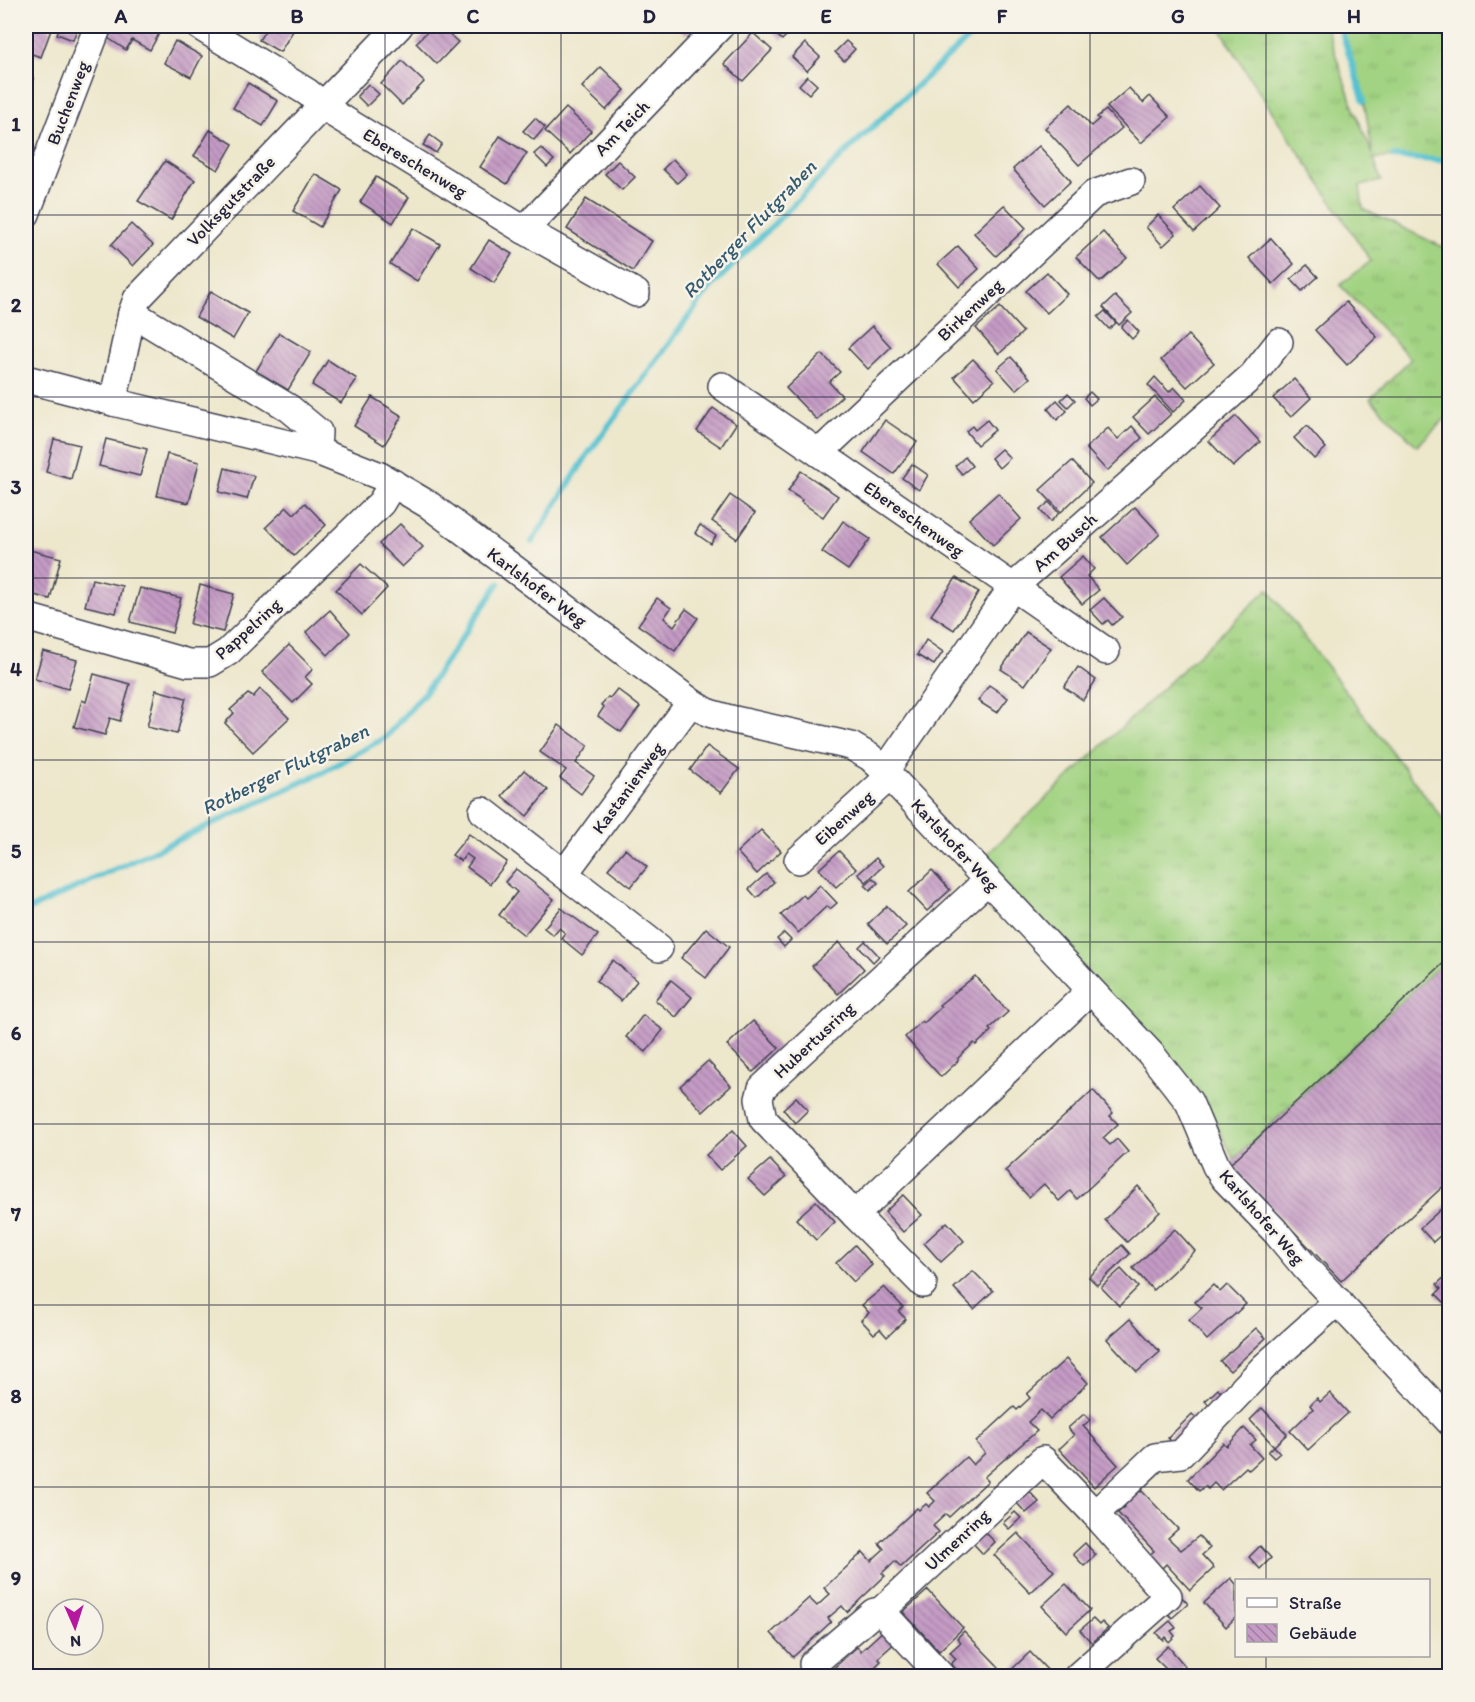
<svg xmlns="http://www.w3.org/2000/svg" width="1475" height="1702" viewBox="0 0 1475 1702" font-family="Itim,sans-serif">
  <style>
    .grass { fill: url(#grass-tufts); stroke: #627a5e; stroke-width: 1.5 }
    .lines { fill: none; stroke-linecap: round; stroke-linejoin: round }
    .stream { stroke: #55c1d0; stroke-width: 6 }
    .building { fill: url(#building-back-hatch) }
    .minor-casing { stroke: #404051; stroke-width: 30 }
    .minor { stroke: #fff; stroke-width: 27 }
    .grid { fill: none; stroke: #22223b; stroke-width: 1.5; stroke-opacity: 0.55 }
    .labels { text-anchor: middle; stroke-width: 5; stroke-linejoin: round; paint-order: stroke }
    .street-label { font-size: 18px; fill: #22223b; stroke: #f7f3e8 }
    .water-label { font-size: 20px; font-style: italic; fill: #345a6f; stroke: #f7f3e8 }
    .neatline { fill: none; stroke: #22223b; stroke-width: 2 }
    .grid-label { font-size: 20px; text-anchor: middle; font-weight: bold; fill: #22223b }
  </style>
  <defs>
    <pattern id="grass-tufts" width="24" height="20" patternUnits="userSpaceOnUse" patternTransform="scale(1.5)"><rect width="24" height="20" fill="#a2d382"/><path d="M3 7l-1-3M5 7V3M7 7l1-3M15 17l-1-3M17 17v-4M19 17l1-3" fill="none" stroke="#8bb571"/></pattern>
    <pattern id="building-back-hatch" width="6" height="6" patternUnits="userSpaceOnUse" patternTransform="scale(1.5)"><rect width="6" height="6" fill="#c59bc5"/><path d="M-1 5l2 2M0 0l6 6M5-1l2 2" fill="none" stroke="#a07ea1"/></pattern>
  </defs>
  <rect width="100%" height="100%" fill="#f7f3e8"/>
  <filter id="ink" filterUnits="userSpaceOnUse"><feTurbulence type="fractalNoise" baseFrequency=".0167" numOctaves="2"/><feDisplacementMap in="SourceGraphic" scale="12" xChannelSelector="R" yChannelSelector="G"/><feConvolveMatrix kernelMatrix="1 2 1 2 8 2 1 2 1" color-interpolation-filters="sRGB"/></filter>
  <filter id="wash" filterUnits="userSpaceOnUse"><feTurbulence type="fractalNoise" baseFrequency=".008" numOctaves="4" result="noise"/><feDisplacementMap in="SourceGraphic" scale="24" xChannelSelector="R" yChannelSelector="G"/><feGaussianBlur stdDeviation="1.35" result="paint"/><feColorMatrix in="noise" values="0 0 0 0 0 0 0 0 0 0 0 0 0 0 0 0 0 1.4 0 .05"/><feComposite in="paint" operator="in"/></filter>
  <g filter="url(#wash)">
    <rect width="100%" height="100%" fill="#ede7cc"/>
    <!-- grass -->
    <g class="grass">
      <polygon points="1219,26 1326,26 1352,104 1373,155 1364,101 1340,26 1449,26 1449,161 1393,157 1374,159 1381,181 1360,186 1363,209 1449,250 1449,415 1417,446 1370,399 1411,359 1340,285 1371,261 1250,78"/>
      <polygon points="1268,589 1449,827 1449,957 1234,1159 1200,1093 981,860"/>
    </g>
    <g class="lines">
      <!-- stream -->
      <g class="stream">
        <polyline points="1340,26 1364,101"/>
        <polyline points="1393,157 1450,161"/>
        <polyline points="532,542 588,454 709,289 851,147 981,26"/>
        <polyline points="26,911 323,772 386,737 426,691 499,583"/>
      </g>
    </g>
    <g id="blocks">
      <!-- building -->
      <g class="building">
        <polygon points="26,26 41,26 51,30 41,57 26,52"/>
        <polygon points="60,26 78,26 73,40 57,34"/>
        <polygon points="115,26 158,26 162,28 150,50 132,40 126,50 108,38"/>
        <polygon points="268,26 296,26 280,52 259,40"/>
        <polygon points="433,26 440,26 458,42 437,64 416,43"/>
        <polygon points="676,26 694,26 686,34"/>
        <polygon points="767,26 796,26 782,40"/>
        <polygon points="753,33 772,50 743,81 724,64"/>
        <polygon points="175,41 202,56 191,77 164,63"/>
        <polygon points="846,41 855,49 844,61 835,52"/>
        <polygon points="805,43 820,57 807,71 792,57"/>
        <polygon points="402,61 424,82 402,105 381,84"/>
        <polygon points="601,67 625,90 606,110 582,87"/>
        <polygon points="26,74 34,78 26,101"/>
        <polygon points="807,76 817,85 809,94 799,85"/>
        <polygon points="248,83 278,101 263,126 233,108"/>
        <polygon points="368,84 379,94 367,106 357,96"/>
        <polygon points="1129,88 1143,103 1150,96 1170,117 1141,143 1107,107"/>
        <polygon points="1071,104 1091,126 1099,119 1097,117 1106,110 1122,128 1079,165 1045,128"/>
        <polygon points="566,108 591,131 570,154 545,131"/>
        <polygon points="535,118 545,127 534,140 523,131"/>
        <polygon points="210,130 233,144 218,170 194,156"/>
        <polygon points="430,135 442,144 436,153 423,145"/>
        <polygon points="500,136 527,153 507,184 480,167"/>
        <polygon points="1039,146 1071,181 1045,205 1013,169"/>
        <polygon points="541,148 554,160 547,167 534,154"/>
        <polygon points="673,159 687,174 677,183 663,169"/>
        <polygon points="165,161 195,180 171,220 138,201"/>
        <polygon points="618,161 635,177 622,190 605,174"/>
        <polygon points="315,174 342,190 320,227 293,211"/>
        <polygon points="376,177 409,197 393,223 360,202"/>
        <polygon points="1200,186 1220,208 1194,232 1174,210"/>
        <polygon points="586,199 652,241 633,271 567,229"/>
        <polygon points="1004,205 1026,228 996,256 974,233"/>
        <polygon points="1158,215 1176,234 1163,246 1146,227"/>
        <polygon points="131,224 153,245 133,266 111,245"/>
        <polygon points="413,228 440,244 417,281 390,264"/>
        <polygon points="1103,232 1127,258 1100,282 1076,257"/>
        <polygon points="1271,238 1294,264 1273,284 1249,258"/>
        <polygon points="489,240 512,254 494,283 471,268"/>
        <polygon points="958,246 979,269 959,287 938,264"/>
        <polygon points="1307,265 1318,277 1302,291 1291,279"/>
        <polygon points="1047,272 1067,294 1047,313 1026,291"/>
        <polygon points="211,291 248,313 233,339 196,317"/>
        <polygon points="1115,296 1132,313 1119,325 1103,307"/>
        <polygon points="1346,302 1377,337 1347,365 1315,330"/>
        <polygon points="1000,307 1023,332 999,354 976,328"/>
        <polygon points="1105,311 1116,323 1109,329 1098,317"/>
        <polygon points="1128,320 1139,332 1132,339 1121,327"/>
        <polygon points="872,326 891,347 868,369 848,348"/>
        <polygon points="279,333 311,352 288,390 256,371"/>
        <polygon points="1188,335 1214,363 1187,387 1161,360"/>
        <polygon points="822,354 840,372 829,382 842,396 817,420 786,388"/>
        <polygon points="1011,357 1030,378 1016,390 997,369"/>
        <polygon points="973,359 994,381 974,399 954,377"/>
        <polygon points="328,360 357,379 341,403 312,385"/>
        <polygon points="1155,377 1169,392 1174,387 1186,400 1173,412 1148,385"/>
        <polygon points="1294,379 1311,398 1291,417 1273,398"/>
        <polygon points="1090,392 1097,399 1090,405 1084,398"/>
        <polygon points="1068,393 1075,400 1068,407 1061,400"/>
        <polygon points="372,397 402,416 384,445 354,426"/>
        <polygon points="1155,397 1171,414 1149,434 1133,417"/>
        <polygon points="1057,400 1067,411 1057,420 1048,409"/>
        <polygon points="713,408 736,424 721,447 697,431"/>
        <polygon points="1236,416 1260,442 1233,467 1209,441"/>
        <polygon points="885,420 917,442 894,474 863,452"/>
        <polygon points="987,420 995,430 977,445 966,431 972,426 975,430"/>
        <polygon points="1132,426 1142,438 1107,471 1086,448 1108,428 1118,439"/>
        <polygon points="1307,426 1326,448 1314,459 1294,438"/>
        <polygon points="54,439 80,445 71,479 46,472"/>
        <polygon points="106,439 147,449 140,476 99,466"/>
        <polygon points="1001,449 1010,458 999,468 991,458"/>
        <polygon points="26,454 32,456 26,479"/>
        <polygon points="167,454 199,462 189,503 157,496"/>
        <polygon points="965,457 972,466 962,474 955,466"/>
        <polygon points="1072,461 1092,483 1061,512 1040,490"/>
        <polygon points="912,464 928,475 919,490 902,478"/>
        <polygon points="225,468 254,476 247,499 219,492"/>
        <polygon points="801,471 838,496 823,517 801,502 802,500 788,491"/>
        <polygon points="998,493 1021,519 993,545 969,519"/>
        <polygon points="730,495 755,513 737,539 712,521"/>
        <polygon points="1049,502 1059,513 1050,522 1040,510"/>
        <polygon points="305,503 326,525 294,556 266,527 287,507 294,514"/>
        <polygon points="1135,507 1160,534 1127,565 1102,537"/>
        <polygon points="843,521 870,539 848,570 822,552"/>
        <polygon points="400,524 423,547 402,567 379,544"/>
        <polygon points="700,525 716,536 711,544 695,533"/>
        <polygon points="26,549 61,558 50,599 26,593"/>
        <polygon points="1083,556 1094,569 1087,576 1099,590 1082,604 1059,577"/>
        <polygon points="361,564 387,588 362,615 336,590"/>
        <polygon points="956,578 979,592 954,630 931,615"/>
        <polygon points="92,579 122,586 116,613 85,606"/>
        <polygon points="200,585 234,594 223,632 190,624"/>
        <polygon points="140,588 181,598 172,633 130,622"/>
        <polygon points="657,598 671,608 664,618 674,626 686,609 698,618 675,651 638,625"/>
        <polygon points="1104,598 1122,617 1112,625 1108,620 1103,624 1090,610"/>
        <polygon points="330,610 350,633 328,655 306,632"/>
        <polygon points="1026,632 1051,648 1025,685 1001,669"/>
        <polygon points="926,640 943,652 934,665 917,655"/>
        <polygon points="289,645 313,669 305,677 312,684 293,703 262,672"/>
        <polygon points="43,651 77,660 68,689 35,679"/>
        <polygon points="1078,667 1096,680 1083,700 1064,687"/>
        <polygon points="94,674 130,684 120,721 110,718 105,735 74,727 82,700 86,702"/>
        <polygon points="989,685 1008,698 997,713 978,701"/>
        <polygon points="260,689 289,718 253,752 225,723 234,713 230,710 248,694 253,697"/>
        <polygon points="617,689 640,707 621,732 598,716 604,707 601,705 608,697 610,698"/>
        <polygon points="156,690 186,698 177,734 147,727"/>
        <polygon points="559,725 588,746 576,763 594,776 581,794 560,778 566,770 540,752"/>
        <polygon points="707,746 739,769 721,793 690,770"/>
        <polygon points="524,770 548,790 527,816 502,796"/>
        <polygon points="761,830 781,851 757,874 737,852"/>
        <polygon points="469,834 507,862 490,884 467,867 473,859 466,854 461,861 452,855"/>
        <polygon points="625,849 647,867 631,887 608,869"/>
        <polygon points="839,851 856,869 836,887 819,869"/>
        <polygon points="876,858 883,866 866,882 858,874"/>
        <polygon points="516,869 554,899 524,935 499,915 517,892 505,882"/>
        <polygon points="932,870 950,890 927,911 909,892"/>
        <polygon points="766,874 774,882 757,898 749,889"/>
        <polygon points="873,878 878,883 870,890 865,885"/>
        <polygon points="820,885 837,903 830,909 827,906 798,933 781,915 803,895 806,898"/>
        <polygon points="887,906 906,926 887,944 868,924"/>
        <polygon points="561,908 598,935 582,955 561,938 565,933 559,928 553,935 544,928"/>
        <polygon points="706,928 729,947 706,978 681,958"/>
        <polygon points="784,933 791,940 784,947 777,939"/>
        <polygon points="865,941 879,956 873,962 859,947"/>
        <polygon points="839,942 864,969 838,994 812,966"/>
        <polygon points="1450,957 1450,1180 1341,1281 1230,1164"/>
        <polygon points="613,960 637,981 621,1001 596,981"/>
        <polygon points="975,976 1008,1012 989,1029 991,1031 976,1045 974,1043 958,1058 958,1061 941,1077 905,1037 922,1021 924,1023 941,1007 939,1005"/>
        <polygon points="671,980 692,997 676,1017 655,1000"/>
        <polygon points="643,1015 663,1030 646,1052 626,1037"/>
        <polygon points="753,1021 779,1048 753,1072 727,1045"/>
        <polygon points="708,1061 731,1086 703,1112 680,1086"/>
        <polygon points="1093,1090 1113,1113 1110,1116 1118,1124 1103,1138 1110,1145 1117,1139 1128,1152 1077,1199 1070,1191 1059,1201 1044,1184 1029,1197 1005,1171"/>
        <polygon points="796,1097 808,1110 795,1123 783,1109"/>
        <polygon points="733,1130 747,1146 720,1170 706,1155"/>
        <polygon points="770,1160 786,1177 765,1196 748,1179"/>
        <polygon points="1138,1186 1160,1212 1127,1242 1105,1220"/>
        <polygon points="903,1195 922,1215 903,1232 885,1212"/>
        <polygon points="816,1201 835,1222 816,1240 796,1219"/>
        <polygon points="1450,1201 1450,1227 1433,1242 1420,1228"/>
        <polygon points="947,1222 964,1241 941,1262 924,1243"/>
        <polygon points="1175,1229 1195,1251 1153,1290 1133,1268"/>
        <polygon points="855,1245 872,1265 854,1282 836,1263"/>
        <polygon points="1122,1245 1130,1254 1097,1285 1089,1277"/>
        <polygon points="1121,1269 1138,1287 1119,1306 1101,1287"/>
        <polygon points="973,1271 993,1291 974,1309 954,1288"/>
        <polygon points="1447,1275 1450,1278 1450,1308 1436,1294 1441,1289 1437,1284"/>
        <polygon points="1213,1285 1220,1292 1227,1285 1246,1304 1207,1340 1189,1320 1202,1308 1195,1302"/>
        <polygon points="884,1287 903,1307 899,1312 906,1319 887,1337 880,1329 874,1334 861,1320 869,1313 862,1305"/>
        <polygon points="1130,1319 1160,1352 1137,1372 1107,1339"/>
        <polygon points="1256,1328 1266,1338 1230,1371 1220,1361"/>
        <polygon points="1066,1359 1088,1383 1050,1419 1041,1410 1028,1422 1037,1431 984,1477 988,1481 949,1517 946,1514 933,1526 939,1532 901,1567 895,1561 882,1573 885,1576 847,1612 842,1606 828,1618 831,1622 793,1657 771,1633 809,1598 817,1606 830,1594 824,1588 863,1552 871,1561 884,1549 879,1543 917,1508 919,1510 926,1504 929,1507 935,1501 927,1493 966,1457 973,1465 985,1453 976,1442 1014,1407 1017,1410 1030,1398 1027,1394"/>
        <polygon points="1218,1389 1223,1395 1211,1407 1205,1401"/>
        <polygon points="1330,1393 1348,1413 1308,1450 1290,1431 1313,1409 1310,1405 1317,1398 1320,1402"/>
        <polygon points="1262,1408 1287,1434 1274,1446 1280,1453 1274,1458 1268,1452 1274,1446 1250,1420"/>
        <polygon points="1084,1414 1090,1420 1083,1426 1118,1465 1094,1487 1059,1449 1074,1435 1068,1428"/>
        <polygon points="1192,1414 1198,1420 1174,1444 1168,1438"/>
        <polygon points="1244,1428 1256,1440 1250,1445 1262,1458 1249,1470 1246,1467 1221,1490 1214,1483 1208,1489 1205,1486 1199,1491 1188,1479 1223,1443 1227,1446"/>
        <polygon points="1135,1486 1141,1492 1142,1491 1178,1529 1168,1538 1181,1550 1199,1536 1210,1548 1202,1555 1214,1568 1190,1590 1166,1564 1158,1572 1147,1557 1154,1551 1118,1513 1125,1507 1119,1501"/>
        <polygon points="1027,1489 1039,1502 1026,1513 1015,1501"/>
        <polygon points="1015,1512 1021,1518 1009,1529 1003,1523"/>
        <polygon points="983,1530 995,1542 983,1554 971,1541"/>
        <polygon points="1018,1533 1054,1571 1030,1593 994,1555"/>
        <polygon points="1085,1543 1096,1555 1084,1566 1073,1554"/>
        <polygon points="1260,1546 1271,1558 1260,1569 1249,1557"/>
        <polygon points="1231,1578 1236,1584 1236,1617 1226,1627 1204,1603"/>
        <polygon points="1066,1584 1090,1610 1066,1632 1042,1606"/>
        <polygon points="928,1590 963,1628 939,1651 903,1612"/>
        <polygon points="1182,1597 1188,1604 1172,1618 1167,1612"/>
        <polygon points="1093,1619 1099,1625 1102,1622 1108,1628 1092,1643 1080,1630"/>
        <polygon points="1170,1621 1176,1628 1171,1631 1175,1636 1169,1642 1165,1637 1163,1640 1156,1633"/>
        <polygon points="885,1629 897,1641 878,1658 881,1661 875,1667 879,1671 873,1676 825,1676 857,1647 861,1651"/>
        <polygon points="964,1631 999,1667 989,1676 963,1676 951,1664 956,1659 950,1652 961,1642 957,1638"/>
        <polygon points="1168,1646 1185,1666 1173,1676 1155,1658"/>
        <polygon points="1030,1652 1053,1676 1007,1676 1006,1675"/>
      </g>
    </g>
  </g>
  <g filter="url(#ink)">
    <use href="#blocks" fill-opacity="0" stroke="#404051" stroke-width="1.5"/>
    <g class="lines">
      <!-- minor casing -->
      <g class="minor-casing">
        <g id="minor">
          <polyline points="199,26 307,92 336,115 524,230 636,293"/>
          <polyline points="26,214 98,26"/>
          <polyline points="524,230 720,26"/>
          <polyline points="132,313 289,408 318,432 317,451"/>
          <polyline points="26,379 113,402 317,451 380,476 429,505 691,702 709,713 730,719 851,746 870,757 885,771 1151,1054 1189,1102 1216,1166 1224,1178 1275,1231 1305,1267 1450,1422"/>
          <polyline points="722,386 1106,651"/>
          <polyline points="113,402 132,313 137,299 399,26"/>
          <polyline points="819,453 1094,194 1131,181"/>
          <polyline points="26,617 188,663 210,663 228,652 381,503 393,483"/>
          <polyline points="885,771 1012,588 1253,375 1279,342"/>
          <polyline points="483,811 564,874"/>
          <polyline points="798,860 890,776"/>
          <polyline points="987,881 762,1088 759,1099 763,1119 855,1215 1090,991"/>
          <polyline points="659,948 564,874 691,702"/>
          <polyline points="855,1215 923,1284"/>
          <polyline points="1095,1514 1155,1457 1181,1454 1264,1367 1338,1301"/>
          <polyline points="813,1664 874,1612 881,1611"/>
          <polyline points="941,1676 881,1611 1043,1460 1095,1514 1168,1596 1078,1676"/>
        </g>
      </g>
      <!-- minor -->
      <use href="#minor" class="minor"/>
    </g>
  </g>
  <!-- grid -->
  <path class="grid" d="M209,26V1676M385,26V1676M561,26V1676M738,26V1676M914,26V1676M1090,26V1676M1266,26V1580M26,215H1450M26,397H1450M26,578H1450M26,760H1450M26,942H1450M26,1124H1450M26,1305H1450M26,1487H1450M1266,1656V1676"/>
  <g class="labels">
    <!-- street labels -->
    <g class="street-label">
      <text transform="translate(68 103) rotate(-69)" y="6">Buchenweg</text>
      <text transform="translate(622 128) rotate(-46)" y="6">Am Teich</text>
      <text transform="translate(415 163) rotate(31)" y="6">Ebereschenweg</text>
      <text transform="translate(231 201) rotate(-46)" y="6">Volksgutstraße</text>
      <text transform="translate(970 310) rotate(-43)" y="6">Birkenweg</text>
      <text transform="translate(914 519) rotate(35)" y="6">Ebereschenweg</text>
      <text transform="translate(1065 542) rotate(-42)" y="6">Am Busch</text>
      <text transform="translate(537 587) rotate(37)" y="6">Karlshofer Weg</text>
      <text transform="translate(248 629) rotate(-42)" y="6">Pappelring</text>
      <text transform="translate(628 788) rotate(-54)" y="6">Kastanienweg</text>
      <text transform="translate(844 818) rotate(-42)" y="6">Eibenweg</text>
      <text transform="translate(955 845) rotate(47)" y="6">Karlshofer Weg</text>
      <text transform="translate(814 1040) rotate(-43)" y="6">Hubertusring</text>
      <text transform="translate(1262 1217) rotate(49)" y="6">Karlshofer Weg</text>
      <text transform="translate(957 1540) rotate(-43)" y="6">Ulmenring</text>
    </g>
    <!-- water labels -->
    <g class="water-label">
      <text transform="translate(749 229) rotate(-46)" y="7">Rotberger Flutgraben</text>
      <text transform="translate(285 769) rotate(-26)" y="7">Rotberger Flutgraben</text>
    </g>
  </g>
  <!-- margin -->
  <rect width="1475" height="1702" fill="none" stroke="#f7f3e8" stroke-width="66"/>
  <!-- legend -->
  <rect x="1235" y="1579" width="195" height="78" fill="#f7f3e8" stroke="#a29fa3" stroke-width="1.5"/>
  <rect x="1247" y="1598" width="30" height="9" fill="#ffffff" stroke="#a29fa3" stroke-width="1.5"/>
  <text x="1289" y="1609" font-size="18" fill="#22223b">Straße</text>
  <rect x="1247" y="1624" width="30" height="18" fill="url(#building-back-hatch)" stroke="#a29fa3" stroke-width="1.5"/>
  <text x="1289" y="1639" font-size="18" fill="#22223b">Gebäude</text>
  <!-- north arrow -->
  <g transform="translate(75 1627) rotate(177)"><circle r="28" fill="#f7f3e8" stroke="#a29fa3" stroke-width="1.5"/>
  <path d="M0-4.5L10 22L0 15L-10 22Z" fill="#b5179e"/>
  <text y="-9" font-size="16" font-weight="bold" text-anchor="middle" fill="#22223b">N</text>
  </g>
  <rect x="33" y="33" width="1409" height="1636" class="neatline"/>
  <g class="grid-label">
    <text x="121" y="23">A</text>
    <text x="297" y="23">B</text>
    <text x="473" y="23">C</text>
    <text x="649" y="23">D</text>
    <text x="826" y="23">E</text>
    <text x="1002" y="23">F</text>
    <text x="1178" y="23">G</text>
    <text x="1354" y="23">H</text>
    <text x="16" y="131">1</text>
    <text x="16" y="312">2</text>
    <text x="16" y="494">3</text>
    <text x="16" y="676">4</text>
    <text x="16" y="858">5</text>
    <text x="16" y="1040">6</text>
    <text x="16" y="1221">7</text>
    <text x="16" y="1403">8</text>
    <text x="16" y="1585">9</text>
  </g>
</svg>
